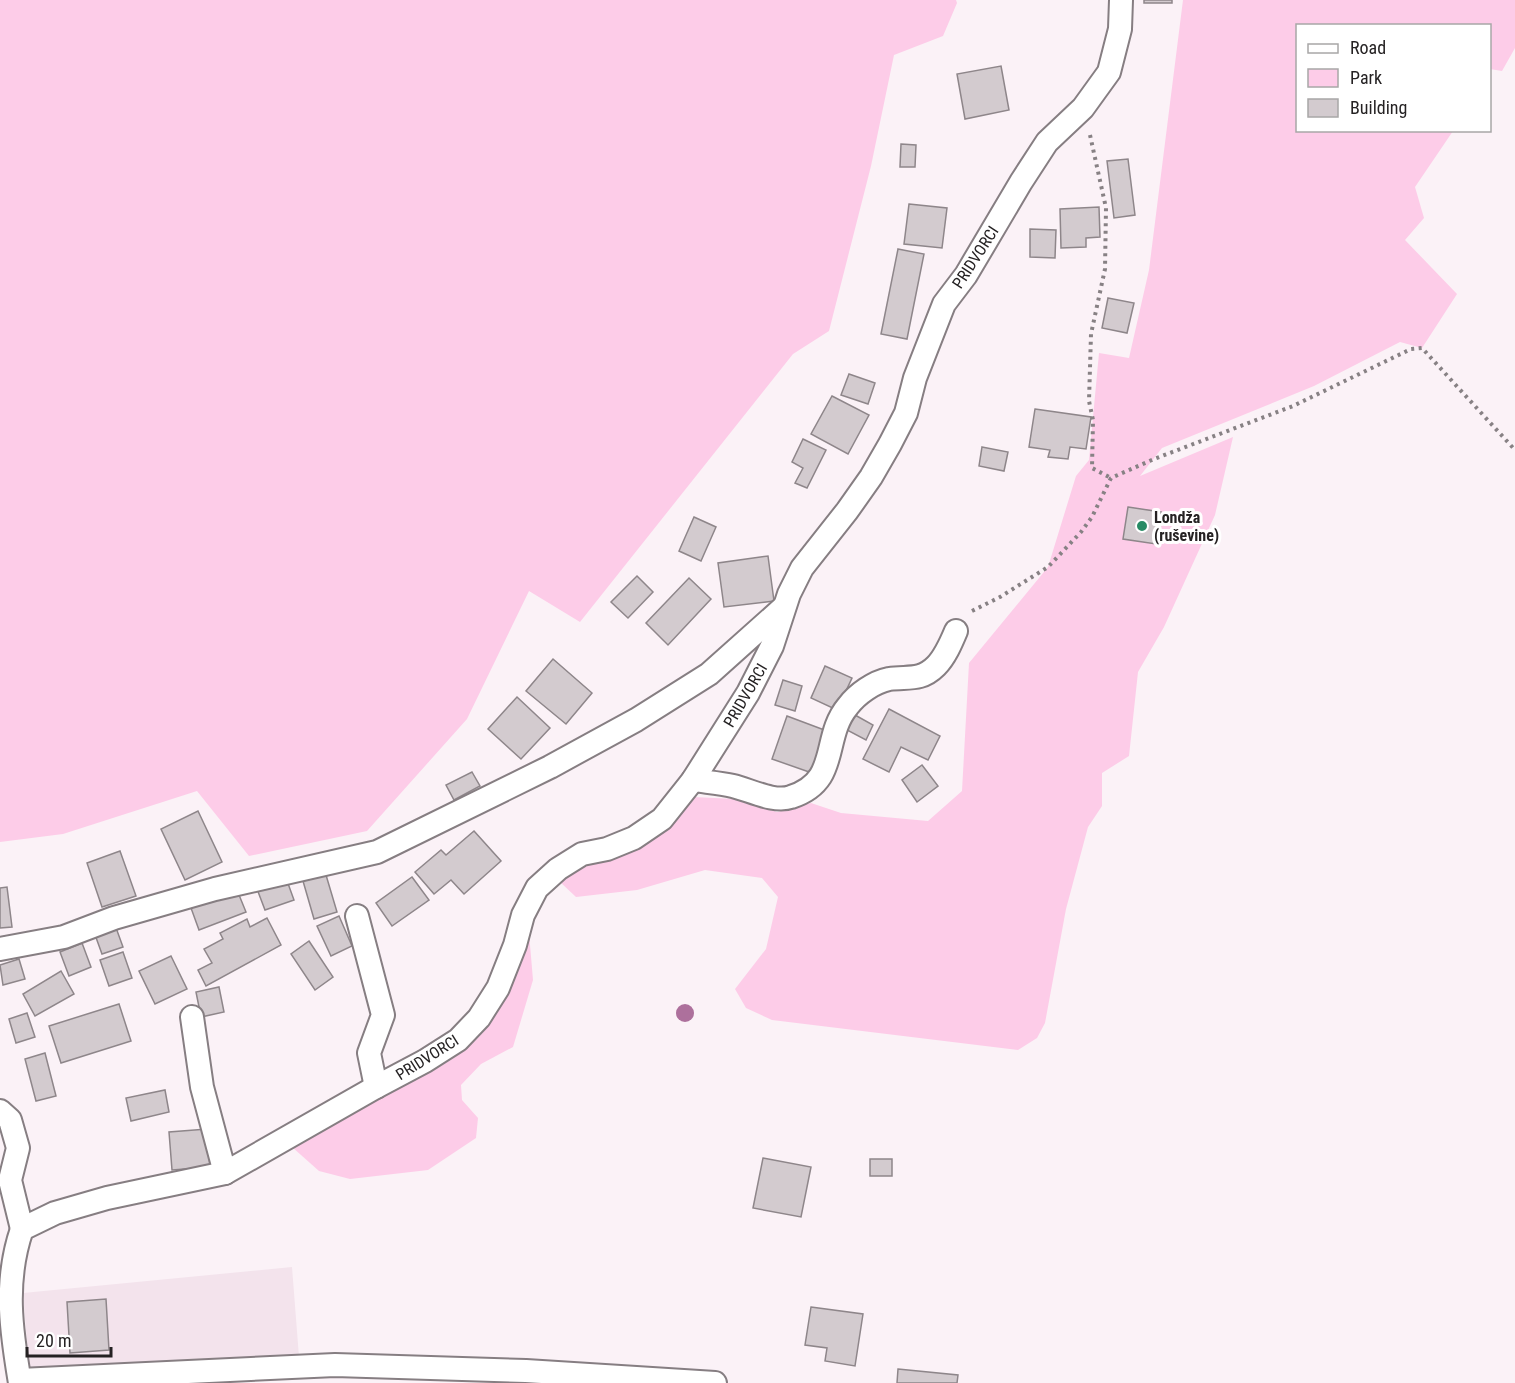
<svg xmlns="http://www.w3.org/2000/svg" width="1515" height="1383" viewBox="0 0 1515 1383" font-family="'Roboto Condensed',sans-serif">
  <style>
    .built { fill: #f3e3ec }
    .green { fill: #fdcce8 }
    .building { fill: #d3cbcf; stroke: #8e868a; stroke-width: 1.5 }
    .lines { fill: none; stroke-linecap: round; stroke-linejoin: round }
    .minor-casing { stroke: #867e82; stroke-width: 26 }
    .path { stroke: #878184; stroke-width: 4; stroke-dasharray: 3 4.5; stroke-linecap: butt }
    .minor { stroke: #fff; stroke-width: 22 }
    .tree { fill: #ad709c }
    .poi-dot { fill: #288b65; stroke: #fff; stroke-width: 2 }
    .labels { text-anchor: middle; stroke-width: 6; stroke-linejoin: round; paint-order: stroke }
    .street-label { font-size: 16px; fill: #252223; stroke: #fff }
    .poi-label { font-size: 16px; font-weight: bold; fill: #252223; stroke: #fff; text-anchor: start }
  </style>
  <rect width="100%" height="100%" fill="#fbf2f7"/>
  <!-- built -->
  <polygon class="built" points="292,1267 299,1357 42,1373 29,1367 23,1293"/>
  <!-- green -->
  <g class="green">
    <polygon points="0,0 956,0 957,3 943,36 894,55 871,166 829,331 793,354 580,622 529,591 467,719 367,831 249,856 197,791 63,834 0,842"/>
    <polygon points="1183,0 1515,0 1515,48 1502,71 1490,69 1490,26 1298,26 1298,130 1453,131 1415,187 1424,218 1405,240 1457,294 1422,348 1400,342 1314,386 1162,448 1140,476 1233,437 1215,515 1164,627 1138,672 1129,756 1102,773 1102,806 1088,827 1066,909 1045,1023 1037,1038 1018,1050 772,1020 746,1008 735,989 766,949 778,897 762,878 705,870 637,890 576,897 559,881 599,859 693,797 736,799 777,812 811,803 841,813 928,821 962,791 969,663 1048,567 1076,476 1089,460 1099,353 1129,358 1149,270"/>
    <path d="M529,933L533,980L513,1047L481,1064L461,1085L462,1100L478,1118L476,1138L428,1170L350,1179L319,1171L292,1147C318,1132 344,1116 371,1102C415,1079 466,1061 494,1018C511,992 519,962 529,933Z"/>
  </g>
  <!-- building -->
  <g class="building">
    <rect x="1144" y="0" width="28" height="3"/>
    <polygon points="1001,66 1009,110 965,119 957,74"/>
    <polygon points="901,144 916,145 915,167 900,167"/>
    <polygon points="1128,159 1135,215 1114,218 1107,161"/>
    <polygon points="909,204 947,208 942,248 904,244"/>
    <polygon points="1099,207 1100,237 1086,238 1086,247 1061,248 1060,209"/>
    <polygon points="1030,229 1056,230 1055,258 1030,257"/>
    <polygon points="898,249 924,254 907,339 881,334"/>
    <polygon points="1108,298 1134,303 1127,333 1102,328"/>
    <polygon points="849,374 875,383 868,404 841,395"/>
    <polygon points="832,396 869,415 848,454 811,434"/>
    <polygon points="1035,409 1091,417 1086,449 1070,447 1068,459 1048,457 1050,450 1029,447"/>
    <polygon points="803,439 826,450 807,488 795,483 803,468 792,462"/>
    <polygon points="982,447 1008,452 1004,471 979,466"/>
    <polygon points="1128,507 1161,512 1156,544 1123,539"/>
    <polygon points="694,517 716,527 701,561 679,551"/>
    <polygon points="768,556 774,601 724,607 718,563"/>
    <polygon points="637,576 653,592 628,618 611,602"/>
    <polygon points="689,578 711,599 668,645 646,623"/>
    <polygon points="553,659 592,693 566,724 526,691"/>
    <polygon points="825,666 852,678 837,710 811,698"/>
    <polygon points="783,680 802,686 795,711 775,705"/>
    <polygon points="517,697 550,728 521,759 488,729"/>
    <polygon points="889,709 940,736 928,760 901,747 889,772 863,759"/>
    <polygon points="855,715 873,725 866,740 847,730"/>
    <polygon points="787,716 827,731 812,773 772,759"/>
    <polygon points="922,765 938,786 917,802 902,780"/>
    <polygon points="472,772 480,786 454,800 446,785"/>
    <polygon points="198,811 222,862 185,880 161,829"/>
    <polygon points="474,831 501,861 464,894 451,880 434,894 415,872 441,850 446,855"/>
    <polygon points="120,851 136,896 102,907 87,863"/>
    <polygon points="326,875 337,912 314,919 303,881"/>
    <polygon points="412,877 429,900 392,926 376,903"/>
    <polygon points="286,878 294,900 265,910 257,889"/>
    <polygon points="7,887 12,927 0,928 0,888"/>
    <polygon points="237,890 246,912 199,930 191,908"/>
    <polygon points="339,916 352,946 331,956 317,926"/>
    <polygon points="267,918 281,945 206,986 198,970 212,963 204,949 223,939 220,933 247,919 250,927"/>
    <polygon points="115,925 123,947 102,954 94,932"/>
    <polygon points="309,941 333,977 315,990 291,954"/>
    <polygon points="82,943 91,967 69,976 60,952"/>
    <polygon points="123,952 132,978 109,986 100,960"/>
    <polygon points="171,956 187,989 155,1004 139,971"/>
    <polygon points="19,959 25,979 3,985 0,965"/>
    <polygon points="61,971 74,994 35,1016 23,994"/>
    <polygon points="219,987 224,1012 201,1017 196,992"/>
    <polygon points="119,1004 131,1041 61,1063 49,1026"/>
    <polygon points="27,1013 35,1037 16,1043 9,1019"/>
    <polygon points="45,1053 56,1096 36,1101 25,1059"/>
    <polygon points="165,1090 169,1112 131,1121 126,1098"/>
    <polygon points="207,1129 210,1167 172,1170 169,1132"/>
    <polygon points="763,1158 811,1167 801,1217 753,1208"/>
    <rect x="870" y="1159" width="22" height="17"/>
    <polygon points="106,1299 109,1350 70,1353 67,1302"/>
    <polygon points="811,1307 863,1314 855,1366 825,1361 827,1348 805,1345"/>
    <polygon points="898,1369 958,1375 957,1383 897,1383"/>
  </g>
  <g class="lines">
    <!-- minor casing -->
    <g class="minor-casing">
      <g id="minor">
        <path d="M693,780C706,782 720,783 733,786C750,790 774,803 791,797C841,781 821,738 848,706C857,694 874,682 889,679C907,676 920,682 936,666C945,657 951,643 956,631"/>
        <polyline points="357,916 383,1015 369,1053 376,1087"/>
        <polyline points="0,949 64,937 114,918 215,889 377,852 550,767 636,720 709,674 784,607"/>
        <polyline points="192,1017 202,1087 225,1173"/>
        <polyline points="0,1111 10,1120 18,1148 10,1180 22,1229"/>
        <polyline points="20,1380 335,1365 526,1371 715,1383"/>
        <path d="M20,1383C11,1330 4,1281 22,1229L55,1213L107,1198L225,1173L376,1087L425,1061L458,1040L479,1018L498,988L515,945L523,915L537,888L558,869L582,854L607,849L634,838L662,819L693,780L748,693L772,646L789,594L802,568L847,511L871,477L890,444L906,413L915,378L944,304L966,275L1021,182L1047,142L1083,108L1109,72L1120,29L1121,0"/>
      </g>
    </g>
    <!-- path -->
    <g class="path">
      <polyline points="1090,135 1106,208 1105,269 1091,334 1089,401 1093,420 1092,468 1111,478"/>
      <polyline points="972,611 1000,597 1048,567 1081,532 1092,517 1111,478 1154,459 1293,406 1411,349 1422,348 1515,450"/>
    </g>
    <!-- minor -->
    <use href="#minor" class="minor"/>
  </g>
  <!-- trees -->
  <circle class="tree" cx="685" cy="1013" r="9"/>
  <!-- markers -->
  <circle class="poi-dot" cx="1142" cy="526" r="6"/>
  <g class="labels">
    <!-- street labels -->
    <g class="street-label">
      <text transform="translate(975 257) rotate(-57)" y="6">PRIDVORCI</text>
      <text transform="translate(745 695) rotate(-60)" y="6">PRIDVORCI</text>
      <text transform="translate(427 1057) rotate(-32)" y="6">PRIDVORCI</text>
    </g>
    <!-- poi labels -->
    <g class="poi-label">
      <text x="1154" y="523">Londža<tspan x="1154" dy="18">(ruševine)</tspan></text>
    </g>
  </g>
  <!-- legend -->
  <rect x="1296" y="24" width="195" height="108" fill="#ffffff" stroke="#a8a7a7" stroke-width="1.5"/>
  <rect x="1308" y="44" width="30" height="9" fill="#ffffff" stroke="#a8a7a7" stroke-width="1.5"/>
  <text x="1350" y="54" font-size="18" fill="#252223">Road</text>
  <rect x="1308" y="69" width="30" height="18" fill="#fdcce8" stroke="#a8a7a7" stroke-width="1.5"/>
  <text x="1350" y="84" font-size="18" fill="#252223">Park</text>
  <rect x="1308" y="99" width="30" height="18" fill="#d3cbcf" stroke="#a8a7a7" stroke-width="1.5"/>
  <text x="1350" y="114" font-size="18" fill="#252223">Building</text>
  <!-- scale -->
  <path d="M27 1347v9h84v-9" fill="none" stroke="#252223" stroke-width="3"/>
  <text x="36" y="1347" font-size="18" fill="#252223" stroke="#ffffff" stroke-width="4.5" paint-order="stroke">20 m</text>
</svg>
